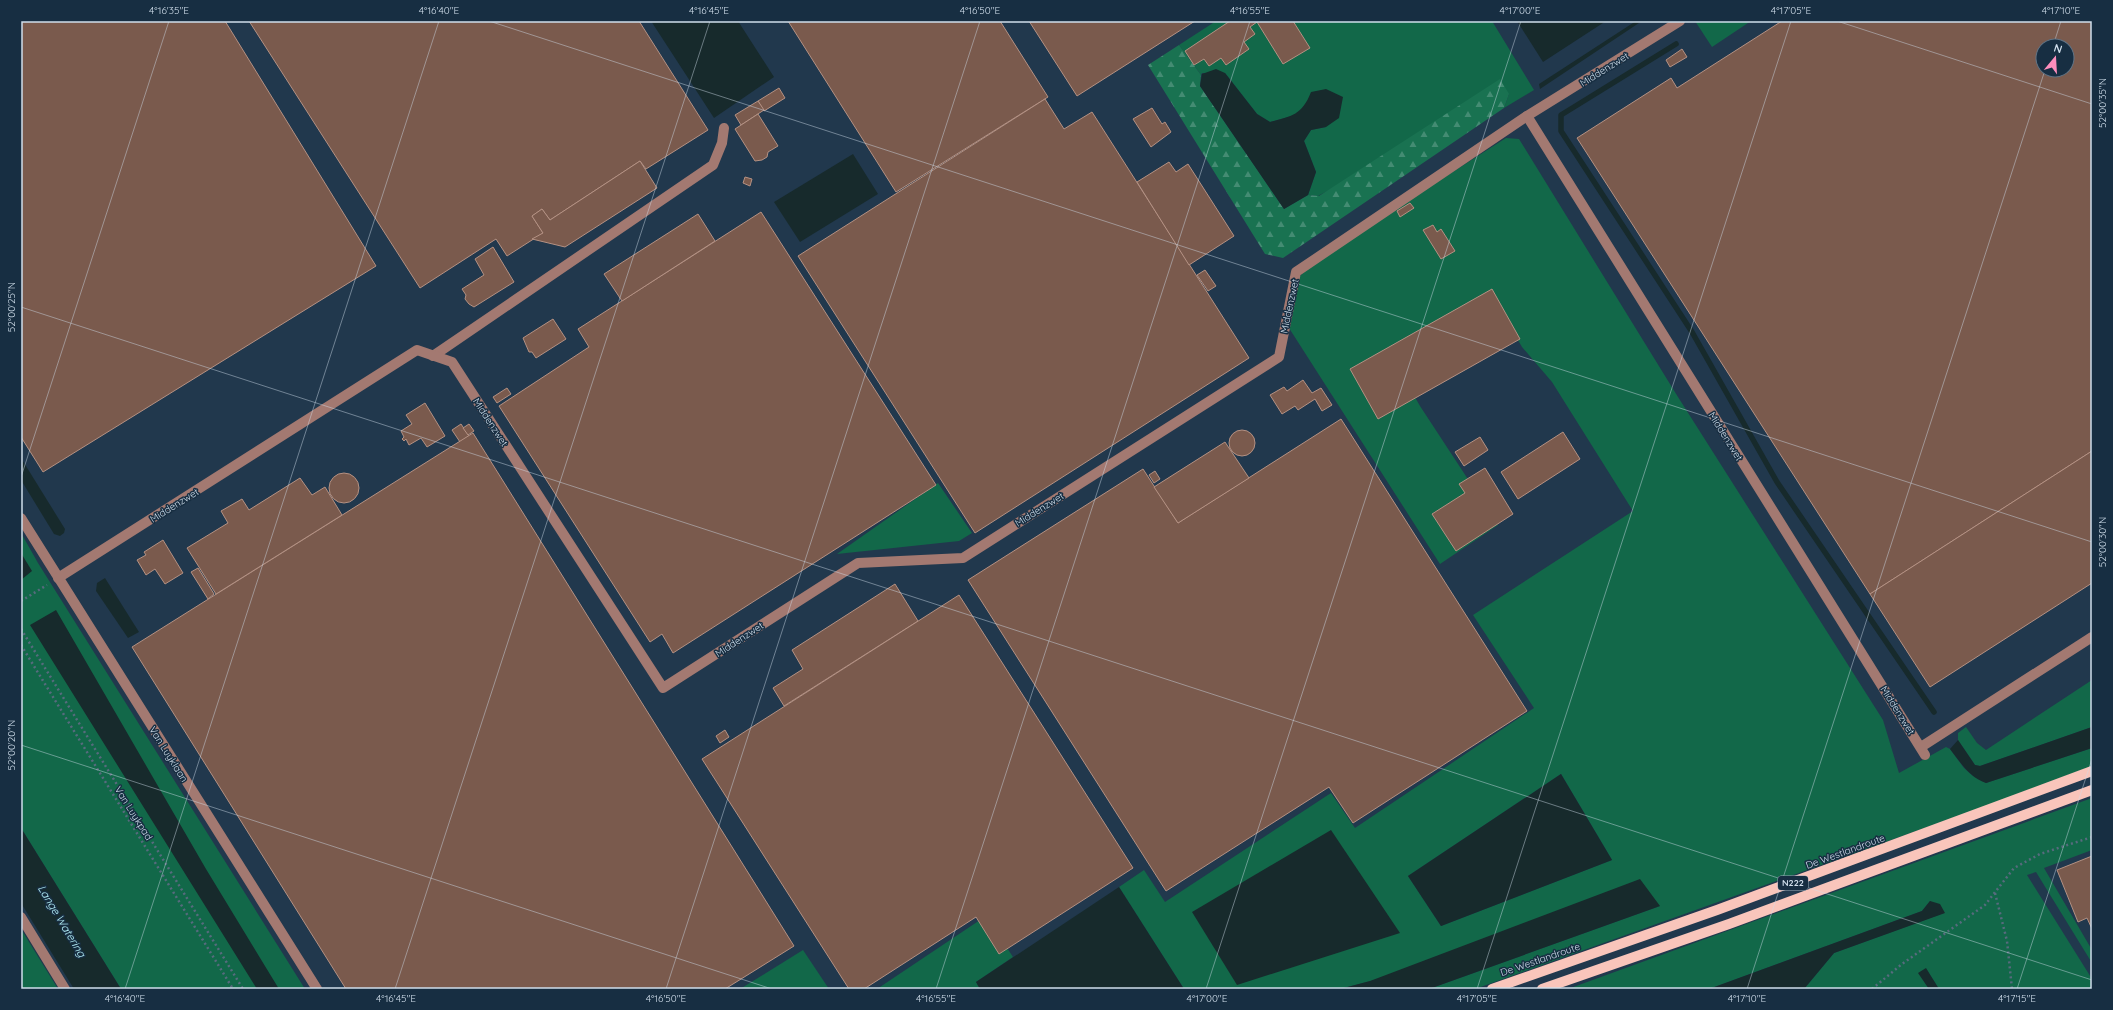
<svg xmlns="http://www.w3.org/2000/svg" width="2113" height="1010" viewBox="0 0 2113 1010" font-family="Quicksand,sans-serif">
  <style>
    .green { fill: #126849; fill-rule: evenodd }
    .forest { fill: url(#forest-firs) }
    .water { fill: #172a2c }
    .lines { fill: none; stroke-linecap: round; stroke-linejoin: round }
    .stream { stroke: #172a2c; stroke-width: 5.5 }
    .building { fill: #7a5a4d; stroke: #b49183; fill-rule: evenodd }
    .path { stroke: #576b7e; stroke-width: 2.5; stroke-dasharray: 2 3; stroke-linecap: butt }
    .minor { stroke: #a37971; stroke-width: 10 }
    .major { stroke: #f9c5bb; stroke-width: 10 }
    .ticks { fill: none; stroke: #d0deeb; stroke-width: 1; stroke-opacity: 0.45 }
    .labels { text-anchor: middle; stroke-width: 3; stroke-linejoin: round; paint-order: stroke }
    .shield { fill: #172e42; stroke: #98a9b8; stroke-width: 1 }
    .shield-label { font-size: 9px; font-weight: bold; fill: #d0deeb }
    .street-label { font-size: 10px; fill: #d0deeb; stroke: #172e42 }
    .water-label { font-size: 11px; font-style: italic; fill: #b4eff6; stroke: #172e42 }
    .neatline { fill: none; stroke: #d0deeb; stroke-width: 1.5 }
    .ticks-label { font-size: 10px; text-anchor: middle; fill: #d0deeb }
  </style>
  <defs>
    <pattern id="forest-firs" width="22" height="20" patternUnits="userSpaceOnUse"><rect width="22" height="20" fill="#197251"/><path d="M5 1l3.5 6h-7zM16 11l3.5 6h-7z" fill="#448c73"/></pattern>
  </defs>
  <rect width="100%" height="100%" fill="#21384d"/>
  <!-- green -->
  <g class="green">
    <polygon points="1216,21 1492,21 1534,90 1504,108 1509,94 1318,196 1308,195 1316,172 1304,141 1311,130 1326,127 1306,104 1296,115 1270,122 1257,114 1225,73 1202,73 1201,75 1179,45"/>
    <polygon points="1695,21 1751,21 1712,47"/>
    <path d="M1506,138L1519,139L1678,397L1883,720L1899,773L1946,747L1950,749L1964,768L1973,776L1986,783L2092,748V766L1983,807L1475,989H1429L1660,906L1340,989H1184L1119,887L1144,870L1165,902L1331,793L1355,828L1534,708L1473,615L1633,511L1552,382L1522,347L1491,294L1389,352L1420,406L1498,525L1440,564L1289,328L1300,276L1316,259ZM1561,774L1612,860L1441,926L1408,876Z"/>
    <polygon points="938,483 972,533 959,541 837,554"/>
    <polygon points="21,533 38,563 305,989 121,989 21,828"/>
    <polygon points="2092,680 2092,727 1980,766 1975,765 1958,740 1958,733 1966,727 1977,743 1986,750"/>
    <polygon points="2092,798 2092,850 2044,868 2092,950 2092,963 2036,872 2027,875 2092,979 2092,989 1939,989 1926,969 1919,973 1929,989 1804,989 1834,953 1944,913 1930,901 1922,911 1709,989 1568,989"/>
    <polygon points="986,916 1013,957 976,982 980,989 877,989"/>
    <polygon points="21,929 58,989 21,989"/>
    <polygon points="803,950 829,989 740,989"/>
  </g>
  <!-- forest -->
  <polygon class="forest" points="1179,45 1201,75 1200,86 1284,209 1308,195 1319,196 1500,79 1509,94 1504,108 1283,258 1265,254 1148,65"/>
  <!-- water -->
  <g class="water">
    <polygon points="651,21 738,21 774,77 714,118"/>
    <polygon points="1517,21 1606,21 1543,62"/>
    <polygon points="1636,21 1642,21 1540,89 1539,84"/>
    <path d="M1216,69L1225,73L1257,114L1270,122C1292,116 1302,115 1311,92L1326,89L1343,97L1339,118L1326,127L1311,130L1304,141L1316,172L1308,195L1284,209L1200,86L1202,74Z"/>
    <polygon points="853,154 878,194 800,242 774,202"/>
    <polygon points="21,458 65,529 64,533 60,536 54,534 21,480"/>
    <polygon points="21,553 32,571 21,580"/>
    <polygon points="105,578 139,632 128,638 96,591 97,583"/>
    <polygon points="56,610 206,869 279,989 257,989 30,625"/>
    <path d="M2092,727V748L1986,783C1969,777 1961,763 1950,749L1958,740L1975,765L1980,766Z"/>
    <polygon points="1561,774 1612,860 1441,926 1408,876"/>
    <polygon points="21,828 121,989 74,989 21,903"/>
    <polygon points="1331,830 1400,933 1237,985 1192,912"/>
    <polygon points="1640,879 1660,906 1429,989 1340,989 1370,981"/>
    <polygon points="1119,887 1184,989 980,989 976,982"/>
    <polygon points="1930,901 1940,904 1945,913 1834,953 1804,989 1709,989 1922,911"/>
    <polygon points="1926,968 1939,989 1929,989 1918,973"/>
  </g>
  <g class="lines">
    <!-- stream -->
    <polyline class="stream" points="1676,44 1561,115 1561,131 1692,332 1777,482 1934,712"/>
  </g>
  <!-- building -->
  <g class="building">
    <polygon points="21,21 225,21 376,266 43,472 21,437"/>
    <polygon points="249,21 639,21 708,130 646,169 640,161 550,220 542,209 532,216 543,233 507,256 496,239 420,288"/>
    <polygon points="788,21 1000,21 1048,97 896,192"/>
    <polygon points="1029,21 1195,21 1077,96"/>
    <polygon points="1230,21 1293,21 1310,48 1283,64 1257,22 1250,27 1255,34 1244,42 1249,49 1226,65 1221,58 1209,66 1204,59 1194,65 1185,51"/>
    <path d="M1782,21H2092V451L1870,594L1577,138L1671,78L1677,88ZM2043,46H2067V70H2043Z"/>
    <polygon points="1682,49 1687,57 1670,67 1666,60"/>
    <polygon points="779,88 785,98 764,111 758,101"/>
    <polygon points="1045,99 1064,129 1092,112 1249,358 975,533 798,256"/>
    <polygon points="758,101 764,110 741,125 735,115"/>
    <polygon points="1152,108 1162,124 1165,122 1171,132 1151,147 1133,119"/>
    <polygon points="758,114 778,146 768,152 767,157 762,160 755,161 735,129"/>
    <polygon points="640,161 657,188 565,247 532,239 543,233 532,216 542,209 550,220"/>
    <polygon points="1169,162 1176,172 1188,164 1234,236 1189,265 1137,182"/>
    <polygon points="745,177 752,179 750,186 743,183"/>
    <polygon points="1410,203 1414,208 1400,217 1397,211"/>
    <polygon points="761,212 936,485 673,653 662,634 650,642 499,406 589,347 578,329"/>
    <polygon points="698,214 715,241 622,301 604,274"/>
    <polygon points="1433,225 1437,232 1441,229 1455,251 1441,259 1423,230"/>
    <polygon points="493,247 514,282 474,307 469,304 465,299 466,295 462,289 484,275 475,259"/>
    <polygon points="1205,270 1216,286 1208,291 1197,275"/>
    <polygon points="1492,289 1520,339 1378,419 1350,369"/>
    <polygon points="553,319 566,339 536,358 532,352 529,352 523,338"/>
    <polygon points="1303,380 1312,393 1321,388 1332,405 1322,411 1315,399 1298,410 1295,406 1282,414 1270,395 1284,387 1287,391"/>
    <polygon points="507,388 511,394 497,403 493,397"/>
    <polygon points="425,403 445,436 427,447 421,438 409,445 406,439 404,441 402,439 404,437 401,431 412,424 406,415"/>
    <polygon points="1341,419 1527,711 1353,823 1329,787 1166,891 968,580 1143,469 1178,523"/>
    <polygon points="461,424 469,436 460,442 452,430"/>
    <polygon points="469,424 474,431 468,435 463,428"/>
    <circle cx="1242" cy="443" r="13"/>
    <polygon points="1563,432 1580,459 1518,499 1501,472"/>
    <polygon points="473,433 794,946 725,989 346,989 132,647"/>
    <polygon points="1480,437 1488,450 1464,466 1455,452"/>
    <polygon points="1225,442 1249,478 1178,523 1154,487"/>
    <polygon points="2092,451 2092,583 1930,687 1870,594"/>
    <polygon points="1485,468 1513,514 1456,551 1432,514 1465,493 1459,484"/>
    <polygon points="1155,471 1160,479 1154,483 1149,475"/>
    <circle cx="344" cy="488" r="15"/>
    <polygon points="300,478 312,495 325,487 342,515 216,594 187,548 228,523 221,511 242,499 249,510"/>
    <polygon points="163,540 183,573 165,584 155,569 146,575 137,560 146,555 144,552"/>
    <polygon points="198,568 214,594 208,599 191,572"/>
    <polygon points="895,584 918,621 784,706 773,688 803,669 792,650"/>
    <polygon points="959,595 1133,868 999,954 976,917 864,989 849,989 702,759"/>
    <polygon points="725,730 729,737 720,743 716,736"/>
    <polygon points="2092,856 2092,929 2087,918 2078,922 2057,870"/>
  </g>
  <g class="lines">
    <!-- path -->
    <g class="path">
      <polyline points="21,601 47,585"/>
      <polyline points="21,629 243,989"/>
      <polyline points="21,645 233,989"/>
      <polyline points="1995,893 2007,941 2012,989"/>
      <polyline points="1872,989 1902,964 1985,905 2014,868 2040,854 2092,837"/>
    </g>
    <!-- minor -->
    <g class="minor">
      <polyline points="1527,116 1925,755"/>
      <polyline points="433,356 713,165 722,143 724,128"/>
      <polyline points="21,518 317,989"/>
      <polyline points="58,578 417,350 452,362 663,688 858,563 963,558 1279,357 1296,272 1527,116 1680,21"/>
      <polyline points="1921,747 2092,637"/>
      <polyline points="21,917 65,989"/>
    </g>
    <!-- major -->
    <g class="major">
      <polyline points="1492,989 1717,910 2092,771"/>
      <polyline points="1542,989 1729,924 2092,790"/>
    </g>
  </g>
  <!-- ticks -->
  <path class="ticks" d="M489,21L2092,542M1837,21L2092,104M2053,46L2061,21M21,307L2092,980M21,477L169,21M21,745L772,989M125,989L439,21M395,989L710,21M666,989L980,21M936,989L1250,21M1206,989L1521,21M1477,989L1791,21M1747,989L2045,70M2017,989L2092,759"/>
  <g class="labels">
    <!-- shield labels -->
    <rect class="shield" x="1778" y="876" width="30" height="14" rx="3"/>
    <g class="shield-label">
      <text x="1793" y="886">N222</text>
    </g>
    <!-- street labels -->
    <g class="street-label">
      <text transform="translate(1604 69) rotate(-32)" y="4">Middenzwet</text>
      <text transform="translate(1289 306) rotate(-78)" y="4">Middenzwet</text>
      <text transform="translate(491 422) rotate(57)" y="4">Middenzwet</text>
      <text transform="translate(1726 436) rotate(58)" y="4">Middenzwet</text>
      <text transform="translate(174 505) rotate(-32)" y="4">Middenzwet</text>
      <text transform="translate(1039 509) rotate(-32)" y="4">Middenzwet</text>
      <text transform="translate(739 639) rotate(-33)" y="4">Middenzwet</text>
      <text transform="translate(1898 710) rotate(58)" y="4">Middenzwet</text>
      <text transform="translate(169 754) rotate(58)" y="4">Van Luyklaan</text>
      <text transform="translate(134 813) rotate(58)" y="4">Van Luykpad</text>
      <text transform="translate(1845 851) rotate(-20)" y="4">De Westlandroute</text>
      <text transform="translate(1540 959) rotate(-19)" y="4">De Westlandroute</text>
    </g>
    <!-- water labels -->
    <g class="water-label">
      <text transform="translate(62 921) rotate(59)" y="4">Lange Watering</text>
    </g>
  </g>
  <!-- border -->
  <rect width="2113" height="1010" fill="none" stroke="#172e42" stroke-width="44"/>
  <!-- north arrow -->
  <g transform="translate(2055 58) rotate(18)"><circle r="19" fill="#172e42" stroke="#617486"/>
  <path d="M0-3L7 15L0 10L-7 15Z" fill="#fe8ebd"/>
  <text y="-6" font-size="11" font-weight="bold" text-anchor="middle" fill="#d0deeb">N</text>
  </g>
  <rect x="22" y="22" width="2069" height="966" class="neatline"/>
  <g class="ticks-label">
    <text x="169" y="14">4°16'35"E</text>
    <text x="439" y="14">4°16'40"E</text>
    <text x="709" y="14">4°16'45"E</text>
    <text x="980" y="14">4°16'50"E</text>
    <text x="1250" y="14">4°16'55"E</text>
    <text x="1520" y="14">4°17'00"E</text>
    <text x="1791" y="14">4°17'05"E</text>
    <text x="2061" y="14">4°17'10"E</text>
    <text transform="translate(2102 103) rotate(-90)" y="4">52°00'35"N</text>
    <text transform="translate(11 307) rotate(-90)" y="4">52°00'25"N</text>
    <text transform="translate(2102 542) rotate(-90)" y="4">52°00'30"N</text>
    <text transform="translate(11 745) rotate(-90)" y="4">52°00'20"N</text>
    <text x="125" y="1002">4°16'40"E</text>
    <text x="396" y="1002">4°16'45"E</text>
    <text x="666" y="1002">4°16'50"E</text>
    <text x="936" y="1002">4°16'55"E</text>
    <text x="1207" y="1002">4°17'00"E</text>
    <text x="1477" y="1002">4°17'05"E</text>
    <text x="1747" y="1002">4°17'10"E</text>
    <text x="2017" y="1002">4°17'15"E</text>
  </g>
</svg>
